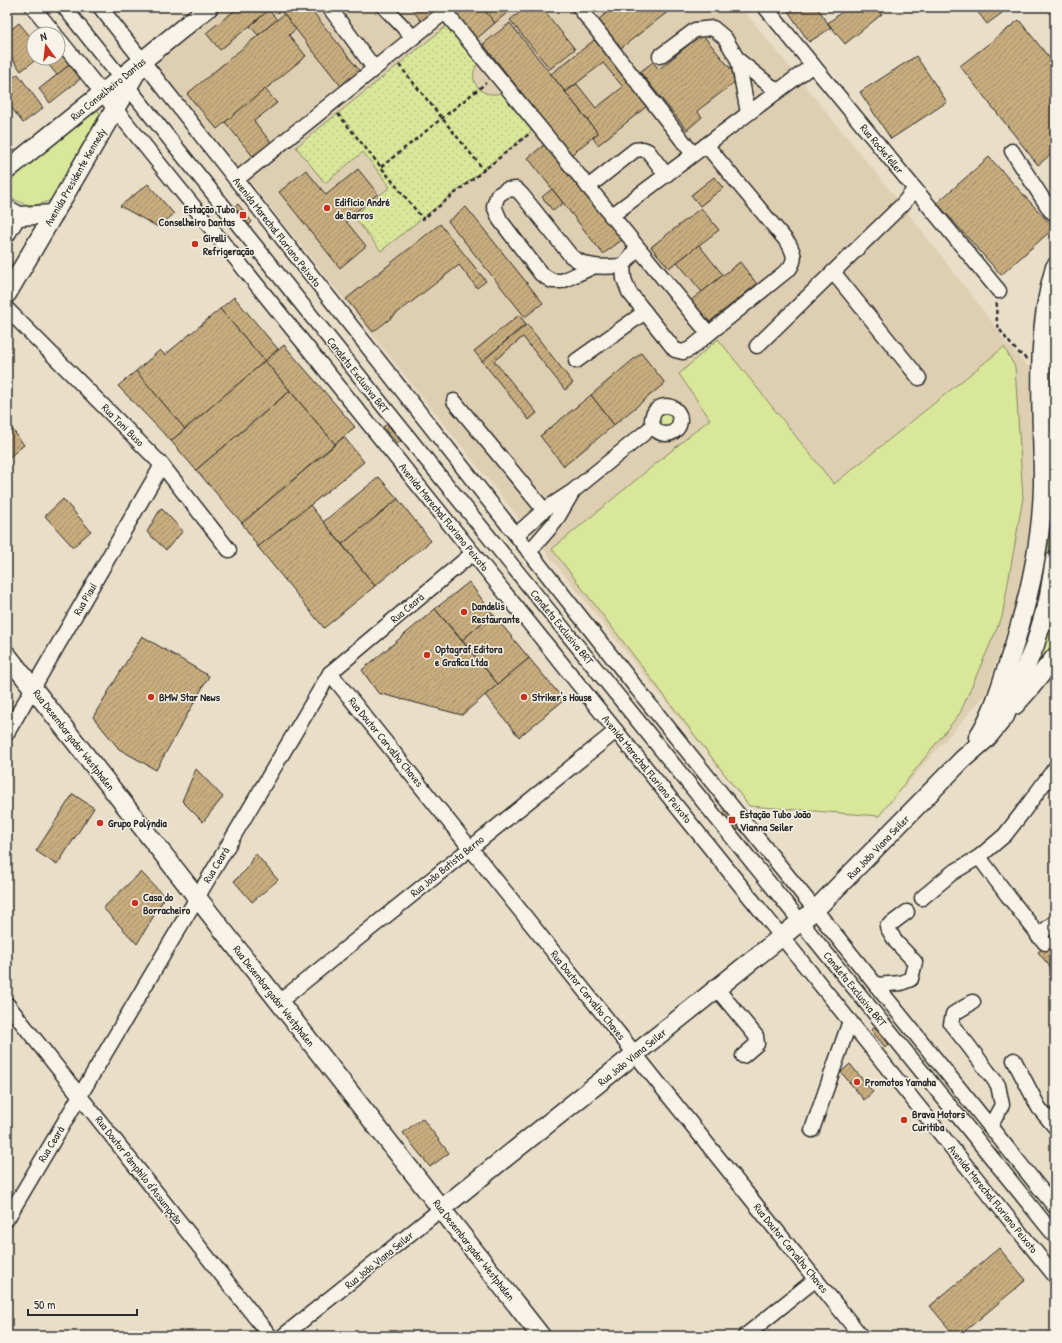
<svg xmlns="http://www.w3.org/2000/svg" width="1062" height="1343" viewBox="0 0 1062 1343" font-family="'Patrick Hand',sans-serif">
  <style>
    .built { fill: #dfcfb2 }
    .green { fill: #d9e79a; stroke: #828962 }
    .garden { fill: url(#garden-dots); stroke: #828962 }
    .building { fill: url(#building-hatch); stroke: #2b2b2b; fill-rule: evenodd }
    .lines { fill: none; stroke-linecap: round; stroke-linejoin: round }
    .minor-casing { stroke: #2b2b2b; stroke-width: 17 }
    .major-casing { stroke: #2b2b2b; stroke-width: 21 }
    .path { stroke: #2b2b2b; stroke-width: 2.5; stroke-dasharray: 4 3; stroke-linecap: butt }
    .minor { stroke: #f7f3e8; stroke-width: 14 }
    .major { stroke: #f7f3e8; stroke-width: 18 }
    .poi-dot { fill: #c8321e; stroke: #f7f3e8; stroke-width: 1.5 }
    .labels { text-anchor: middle; stroke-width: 3; stroke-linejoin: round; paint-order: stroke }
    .street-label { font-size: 11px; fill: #2b2b2b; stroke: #f7f3e8 }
    .poi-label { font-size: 11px; font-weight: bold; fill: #2b2b2b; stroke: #f7f3e8; text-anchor: start }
  </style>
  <defs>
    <pattern id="garden-dots" width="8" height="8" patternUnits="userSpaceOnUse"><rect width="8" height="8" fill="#d9e79a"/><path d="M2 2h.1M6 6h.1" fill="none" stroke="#bac685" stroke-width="1.8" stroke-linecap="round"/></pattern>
    <pattern id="building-hatch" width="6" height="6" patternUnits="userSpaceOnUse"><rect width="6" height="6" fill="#c8ad7e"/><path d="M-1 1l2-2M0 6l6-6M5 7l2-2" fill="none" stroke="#a38d67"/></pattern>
  </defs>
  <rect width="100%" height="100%" fill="#e9dec8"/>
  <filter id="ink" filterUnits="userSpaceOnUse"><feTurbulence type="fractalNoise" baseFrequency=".025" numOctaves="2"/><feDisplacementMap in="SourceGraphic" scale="8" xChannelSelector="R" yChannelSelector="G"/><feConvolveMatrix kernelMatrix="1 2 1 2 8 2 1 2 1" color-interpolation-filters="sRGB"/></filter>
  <g filter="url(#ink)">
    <!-- built -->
    <polygon class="built" points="227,7 741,7 902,205 996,327 1005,342 1030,369 1032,507 1021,589 985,695 879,816 749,806 155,63"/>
    <!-- green -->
    <g class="green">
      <path d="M96,108L100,114L51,200C33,208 22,206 7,194V180Z"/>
      <polygon points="1055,320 1055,512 1049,557 1042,589 1051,527 1053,492 1051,378 1053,336"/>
      <polygon points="718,339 834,484 1004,347 1015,367 1023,498 1002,617 960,713 879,816 749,806 552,549 710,419 679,374"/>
      <circle cx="666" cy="420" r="9"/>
      <polygon points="1054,616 1055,616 1055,649 1028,684 1051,618"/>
    </g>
    <!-- garden -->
    <path class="garden" d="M449,24L479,62C464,80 482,101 504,92L534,129L381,251L353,216L390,187L363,152L325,183L296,147Z"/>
    <!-- building -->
    <g class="building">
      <polygon points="239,7 273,7 220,50 206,33"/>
      <polygon points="278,7 309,7 363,75 344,90"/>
      <polygon points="410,7 441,7 425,26"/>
      <polygon points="460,7 482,7 495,23 475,40 454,12"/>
      <polygon points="482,7 506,7 509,11 495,23"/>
      <polygon points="526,7 541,7 575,49 550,69 510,20"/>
      <polygon points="614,7 674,7 621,48 598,20"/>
      <polygon points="794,7 817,7 831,28 809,42 788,11"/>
      <polygon points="848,7 876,7 882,14 845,44 828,23"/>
      <polygon points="974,7 1010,7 987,24"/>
      <polygon points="269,10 277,20 258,35 250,26"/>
      <polygon points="284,14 296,29 289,35 306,56 217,129 187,94"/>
      <polygon points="1019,20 1055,65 1055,151 1038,165 960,66"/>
      <polygon points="19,23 34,41 34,58 38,58 21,71 7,52 7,33"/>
      <polygon points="510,23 598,133 571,155 483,44"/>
      <polygon points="702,34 739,79 697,111 702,117 687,130 640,72 653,62 659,69"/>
      <path d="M598,37L651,103L598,145L593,138L598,133L551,74ZM603,63L623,87L596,108L577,84L565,92Z"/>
      <polygon points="58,44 73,62 57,75 43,58 58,58"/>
      <polygon points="916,56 947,102 891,139 860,92"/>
      <polygon points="73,62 81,76 79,80 50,103 39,89"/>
      <polygon points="18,74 43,108 23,123 7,102 7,82"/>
      <polygon points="265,89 277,103 254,121 273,145 255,159 225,122"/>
      <polygon points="546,143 622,240 603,254 528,158"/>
      <polygon points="989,157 1054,228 1001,275 937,203"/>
      <polygon points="358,169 378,194 345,220 366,246 340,268 279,192 306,170 326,195"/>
      <polygon points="714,177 723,188 700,206 691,195"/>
      <polygon points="148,184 174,214 158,227 120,206"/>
      <polygon points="552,189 563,203 553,211 542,197"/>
      <polygon points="238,204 252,222 249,225 234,207"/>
      <polygon points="466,207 543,303 525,317 448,221"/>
      <polygon points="701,208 719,230 669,268 651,247"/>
      <polygon points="440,224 486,281 477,288 459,265 373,332 346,299"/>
      <polygon points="699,245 723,275 702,292 677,262"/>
      <polygon points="740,262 757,284 708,323 690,301"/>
      <polygon points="234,297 278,349 265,361 220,309"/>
      <polygon points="220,309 265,361 185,429 136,371 160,350 165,355"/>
      <polygon points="519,315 526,324 482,361 474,351"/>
      <polygon points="527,324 573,383 565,390 523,337 494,361 537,413 529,420 482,361"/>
      <polygon points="284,345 355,427 335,444 265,361"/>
      <polygon points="641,353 665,383 614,425 591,395"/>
      <polygon points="265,361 290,391 196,470 171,441"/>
      <polygon points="136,371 185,429 171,441 118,386"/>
      <polygon points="290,391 335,444 242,523 196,470"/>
      <polygon points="591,395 614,425 564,466 540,436"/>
      <polygon points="7,422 24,445 7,459"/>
      <polygon points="387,424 401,441 397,444 383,427"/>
      <polygon points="344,437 364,462 258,547 242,523"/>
      <polygon points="379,477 398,499 342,544 323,522"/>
      <polygon points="63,499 91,531 73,547 45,516"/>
      <polygon points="398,499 431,541 375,586 342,544"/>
      <polygon points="310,505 375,586 324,628 258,547"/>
      <polygon points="161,508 183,531 166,550 147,532"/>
      <polygon points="469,582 493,614 462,640 435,609"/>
      <polygon points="435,609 498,684 462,715 378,693 362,670"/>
      <polygon points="493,614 529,658 498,684 462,640"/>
      <polygon points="142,636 209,676 156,770 119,749 93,717"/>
      <polygon points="529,658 564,700 519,737 485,695"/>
      <polygon points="196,769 223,797 203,822 182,801"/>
      <polygon points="73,794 94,808 57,865 36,851"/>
      <polygon points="727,810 741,828 737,830 723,813"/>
      <polygon points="255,853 278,880 252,902 234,881 246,870"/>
      <polygon points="141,872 165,897 137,944 103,908"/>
      <polygon points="1055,939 1055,973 1038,952"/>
      <polygon points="875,1027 889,1044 885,1047 871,1030"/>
      <polygon points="850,1064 873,1092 864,1100 841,1072"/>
      <polygon points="422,1118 449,1153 430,1167 403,1133"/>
      <polygon points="999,1248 1026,1280 959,1336 955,1336 930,1306"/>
    </g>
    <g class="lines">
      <!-- minor casing -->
      <g class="minor-casing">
        <g id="minor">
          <polyline points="33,7 55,34"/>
          <polyline points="64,7 417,448 1055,1236"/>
          <polyline points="100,7 646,700 1055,1207"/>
          <polyline points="329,7 374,68"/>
          <polyline points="384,7 413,37"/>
          <polyline points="579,7 693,154"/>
          <polyline points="765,7 999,291"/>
          <polyline points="445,12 708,333"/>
          <polyline points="58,38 1055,1276"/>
          <polyline points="660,56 695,30 713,28 725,38 738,60 748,113"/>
          <polyline points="738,60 777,91"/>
          <polyline points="1012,151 1050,210 1055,214"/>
          <polyline points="236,180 451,7"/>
          <polyline points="588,187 635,150 643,149 648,151 666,175"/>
          <polyline points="611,216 813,65"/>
          <polyline points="7,236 19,216"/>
          <path d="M637,248L623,266L624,279L629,292L675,350L683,352L690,349L790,268C796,258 794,254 789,244L706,145"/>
          <path d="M595,266L562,281H552L541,274L500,220L494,206L498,195L506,190L516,189L522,195L571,256C588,269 603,267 623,266"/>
          <polyline points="833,272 919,378"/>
          <polyline points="7,309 162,465 229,550"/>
          <polyline points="757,346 902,205 915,189"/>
          <polyline points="576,361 645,312"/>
          <polyline points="454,401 544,510"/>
          <circle cx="666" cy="420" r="14"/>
          <polyline points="516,535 544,510 573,491 653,426"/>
          <polyline points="529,552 555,522 572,493"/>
          <polyline points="330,673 861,1336"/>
          <polyline points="7,733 162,465"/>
          <polyline points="979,857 1008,896 1045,943"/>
          <polyline points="922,898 952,873 979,857 1005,835 1022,813 1055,768"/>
          <polyline points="1038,936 1055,922"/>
          <polyline points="876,985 901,983 911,979 915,962 896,942 887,927 907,912"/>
          <polyline points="717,989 756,1036 757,1044 743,1056"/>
          <polyline points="279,1002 616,731"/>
          <polyline points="973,1002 953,1014 951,1024 968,1045 998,1085 1002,1105 990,1127"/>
          <polyline points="7,1004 270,1336"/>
          <polyline points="1014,1060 1039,1108 1055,1127"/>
          <polyline points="812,1130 850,1021"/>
          <polyline points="7,1219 330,673 473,553"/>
          <polyline points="283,1336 441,1209"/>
          <polyline points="745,1336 816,1279"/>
        </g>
      </g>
      <!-- major casing -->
      <g class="major-casing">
        <g id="major">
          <polyline points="7,170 209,7"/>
          <polyline points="7,209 19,216 54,214"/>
          <polyline points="7,294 143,61"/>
          <polyline points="7,655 541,1336"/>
          <polyline points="1015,705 1031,687 1055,657"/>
          <path d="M978,737C992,716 999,691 1007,667C1027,608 1042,547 1043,484C1043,412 1034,337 1055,267"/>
          <polyline points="441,1209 815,910 963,759 986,739 1005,716 1035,645 1048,601 1055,560"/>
        </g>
      </g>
      <!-- path -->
      <g class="path">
        <polyline points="399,65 484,170"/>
        <polyline points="338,114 423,219 529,134"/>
        <polyline points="381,167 486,83"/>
        <path d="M997,303C996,311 996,321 999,328C1004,337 1018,354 1027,359"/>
      </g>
      <!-- minor -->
      <use href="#minor" class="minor"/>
      <!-- major -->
      <use href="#major" class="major"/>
    </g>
  </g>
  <!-- markers -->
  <g class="poi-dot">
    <circle cx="327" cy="208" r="4"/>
    <rect x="239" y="211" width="8" height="8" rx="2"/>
    <circle cx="195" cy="244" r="4"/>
    <circle cx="464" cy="612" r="4"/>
    <circle cx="427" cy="655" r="4"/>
    <circle cx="151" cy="697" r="4"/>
    <circle cx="524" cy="697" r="4"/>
    <rect x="728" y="816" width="8" height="8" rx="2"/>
    <circle cx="100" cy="823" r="4"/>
    <circle cx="135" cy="903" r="4"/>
    <circle cx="857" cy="1082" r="4"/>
    <circle cx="904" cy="1120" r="4"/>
  </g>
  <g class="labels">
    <!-- street labels -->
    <g class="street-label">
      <text transform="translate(108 89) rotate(-39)" y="4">Rua Conselheiro Dantas</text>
      <text transform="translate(882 149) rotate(50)" y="4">Rua Rockefeller</text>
      <text transform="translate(75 177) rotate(-60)" y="4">Avenida Presidente Kennedy</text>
      <text transform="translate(277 232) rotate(52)" y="4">Avenida Marechal Floriano Peixoto</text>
      <text transform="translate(358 375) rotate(52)" y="4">Canaleta Exclusiva BRT</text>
      <text transform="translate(123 425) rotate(45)" y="4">Rua Toni Buso</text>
      <text transform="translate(444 517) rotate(51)" y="4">Avenida Marechal Floriano Peixoto</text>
      <text transform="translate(85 599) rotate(-60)" y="4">Rua Piauí</text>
      <text transform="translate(407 608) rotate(-40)" y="4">Rua Ceará</text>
      <text transform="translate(562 627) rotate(51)" y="4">Canaleta Exclusiva BRT</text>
      <text transform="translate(74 740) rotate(52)" y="4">Rua Desembargador Westphalen</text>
      <text transform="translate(386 742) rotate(51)" y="4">Rua Doutor Carvalho Chaves</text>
      <text transform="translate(647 769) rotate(51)" y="4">Avenida Marechal Floriano Peixoto</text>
      <text transform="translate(878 847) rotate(-46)" y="4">Rua João Viana Seiler</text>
      <text transform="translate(216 865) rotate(-59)" y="4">Rua Ceará</text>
      <text transform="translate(447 866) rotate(-39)" y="4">Rua João Batista Berno</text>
      <text transform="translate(855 989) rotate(51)" y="4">Canaleta Exclusiva BRT</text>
      <text transform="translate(588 995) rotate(51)" y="4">Rua Doutor Carvalho Chaves</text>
      <text transform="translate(274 996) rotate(52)" y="4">Rua Desembargador Westphalen</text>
      <text transform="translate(632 1057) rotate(-39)" y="4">Rua João Viana Seiler</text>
      <text transform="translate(51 1144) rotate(-59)" y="4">Rua Ceará</text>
      <text transform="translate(139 1170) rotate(52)" y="4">Rua Doutor Pâmphilo d'Assumpção</text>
      <text transform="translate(993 1199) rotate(51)" y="4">Avenida Marechal Floriano Peixoto</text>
      <text transform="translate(791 1248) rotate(51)" y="4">Rua Doutor Carvalho Chaves</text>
      <text transform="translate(474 1250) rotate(52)" y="4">Rua Desembargador Westphalen</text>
      <text transform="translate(379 1260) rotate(-39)" y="4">Rua João Viana Seiler</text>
    </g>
    <!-- poi labels -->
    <g class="poi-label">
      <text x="335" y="206">Edifício André<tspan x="335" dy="13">de Barros</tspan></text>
      <text x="235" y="213" text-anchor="end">Estação Tubo<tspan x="235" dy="13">Conselheiro Dantas</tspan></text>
      <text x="203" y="242">Girelli<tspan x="203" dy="13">Refrigeração</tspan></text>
      <text x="472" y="610">Dandelis<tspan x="472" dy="13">Restaurante</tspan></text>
      <text x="435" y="653">Optagraf Editora<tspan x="435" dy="13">e Grafica Ltda</tspan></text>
      <text x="159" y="701">BMW Star News</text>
      <text x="532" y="701">Striker's House</text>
      <text x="740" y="818">Estação Tubo João<tspan x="740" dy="13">Vianna Seiler</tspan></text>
      <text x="108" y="827">Grupo Polýndia</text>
      <text x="143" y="901">Casa do<tspan x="143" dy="13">Borracheiro</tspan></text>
      <text x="865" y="1086">Promotos Yamaha</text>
      <text x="912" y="1118">Brava Motors<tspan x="912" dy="13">Curitiba</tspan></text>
    </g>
  </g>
  <!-- margin -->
  <rect width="1062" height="1343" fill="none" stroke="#f7f3e8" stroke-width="24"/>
  <rect x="12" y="12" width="1038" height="1319" fill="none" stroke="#2b2b2b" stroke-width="1.5" filter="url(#ink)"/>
  <!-- north arrow -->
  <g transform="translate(46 46) rotate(345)"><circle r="19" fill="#f7f3e8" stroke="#a5a39c"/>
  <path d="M0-3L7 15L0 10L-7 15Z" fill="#c8321e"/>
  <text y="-6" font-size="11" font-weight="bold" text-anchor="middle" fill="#2b2b2b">N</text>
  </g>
  <!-- scale -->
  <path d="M28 1309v6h109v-6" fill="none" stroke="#2b2b2b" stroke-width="2"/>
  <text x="34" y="1309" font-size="12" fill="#2b2b2b" stroke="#f7f3e8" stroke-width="3" paint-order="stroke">50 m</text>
</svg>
